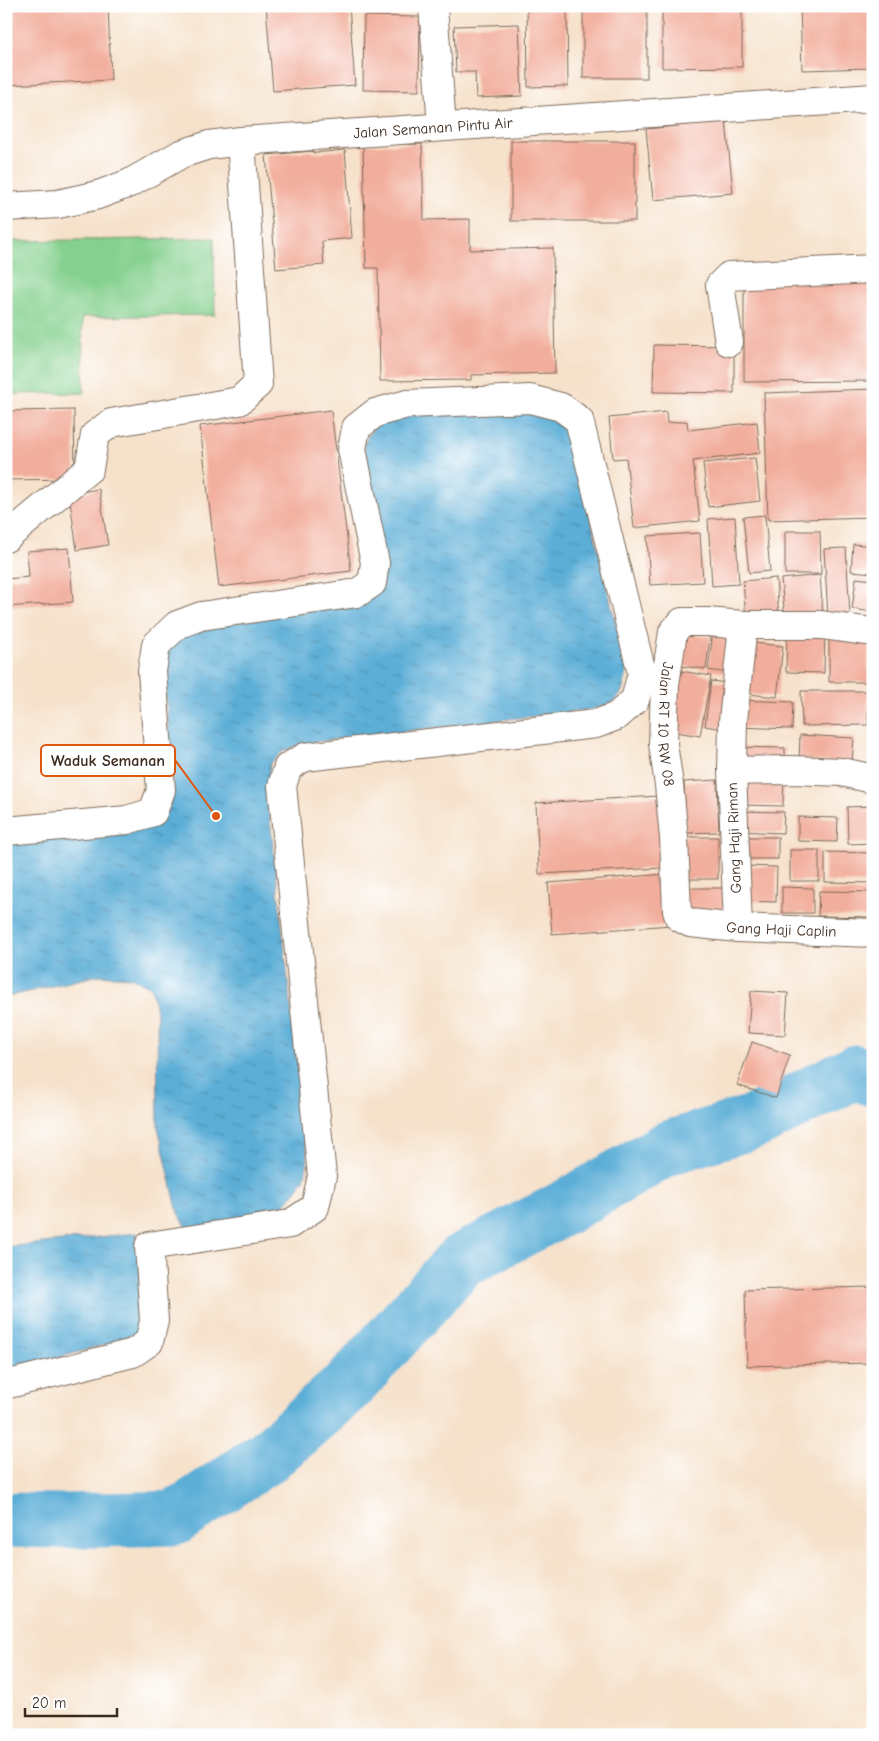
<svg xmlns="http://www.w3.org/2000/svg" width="879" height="1741" viewBox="0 0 879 1741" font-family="'Comic Neue',sans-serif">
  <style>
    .pitch { fill: #85d08e; stroke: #607d56 }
    .water { fill: url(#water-ripples); stroke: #4b6c7a }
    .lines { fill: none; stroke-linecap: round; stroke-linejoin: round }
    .river { stroke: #5baed7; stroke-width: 55 }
    .building { fill: #f2ae9c }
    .minor-casing { stroke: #7c6a5a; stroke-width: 30 }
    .minor { stroke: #fff; stroke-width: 28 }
    .labels { text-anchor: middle; stroke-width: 5; stroke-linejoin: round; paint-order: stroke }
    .street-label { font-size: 15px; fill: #3b2a1e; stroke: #fff }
    .leader { fill: none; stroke: #df570d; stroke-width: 2 }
    .callout-dot { fill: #df570d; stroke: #fff; stroke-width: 2 }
    .callout { fill: #fff; stroke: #df570d; stroke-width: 2 }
    .callout-label { font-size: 16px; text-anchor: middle; font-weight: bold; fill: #3b2a1e }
  </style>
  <defs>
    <pattern id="water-ripples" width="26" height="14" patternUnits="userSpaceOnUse" patternTransform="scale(1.25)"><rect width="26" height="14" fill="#5baed7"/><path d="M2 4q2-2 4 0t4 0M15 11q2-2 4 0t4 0" fill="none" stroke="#4c8eae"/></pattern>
  </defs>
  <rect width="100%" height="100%" fill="#fff"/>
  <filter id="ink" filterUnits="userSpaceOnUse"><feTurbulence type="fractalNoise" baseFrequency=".02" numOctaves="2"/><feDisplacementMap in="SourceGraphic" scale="10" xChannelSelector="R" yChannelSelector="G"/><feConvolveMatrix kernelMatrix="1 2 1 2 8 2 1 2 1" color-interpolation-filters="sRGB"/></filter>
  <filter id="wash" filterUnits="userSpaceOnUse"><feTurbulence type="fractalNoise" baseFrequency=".0096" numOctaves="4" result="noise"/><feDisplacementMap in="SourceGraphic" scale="20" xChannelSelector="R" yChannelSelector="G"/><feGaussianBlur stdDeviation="1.12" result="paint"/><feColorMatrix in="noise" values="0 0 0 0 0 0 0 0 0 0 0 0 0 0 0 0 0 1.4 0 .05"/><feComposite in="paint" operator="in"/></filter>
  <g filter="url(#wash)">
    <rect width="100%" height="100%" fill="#f6e1ca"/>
    <!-- pitch -->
    <polygon class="pitch" points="214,238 215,315 82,317 84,393 6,394 6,241"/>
    <!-- water -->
    <g class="water">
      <path d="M508,411L545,413L560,421L571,434L627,671C622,697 620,702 594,709L305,743L283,751L270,764L267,792L308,1160L304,1180L280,1211L188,1229L178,1213L158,1127L157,1016L151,987L131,977L99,975L6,997V844L154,823L169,809L173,788L163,658L175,638L195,630L374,598L364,443L373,428L390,417Z"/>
      <polygon points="137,1233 143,1316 137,1332 127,1338 23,1368 6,1371 6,1247"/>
    </g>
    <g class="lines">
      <!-- river -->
      <polyline class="river" points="6,1520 62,1521 175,1518 268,1456 351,1383 461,1261 564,1208 668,1148 756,1121 855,1072 873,1079"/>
    </g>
    <g id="blocks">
      <!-- building -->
      <g class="building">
        <polygon points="6,6 108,6 111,80 6,85"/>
        <polygon points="266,6 349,6 355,85 273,91"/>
        <polygon points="527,6 567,6 568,86 528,87"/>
        <rect x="583" y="6" width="64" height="72"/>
        <polygon points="662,6 742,6 742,67 662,68"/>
        <polygon points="800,6 873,6 873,68 802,70"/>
        <polygon points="364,16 420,17 419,91 363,90"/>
        <polygon points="519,24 522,96 476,98 475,72 456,72 454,26"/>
        <polygon points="726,121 733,193 653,200 646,129"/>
        <rect x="511" y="141" width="124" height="80"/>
        <polygon points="422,144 424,220 470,219 470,250 553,248 555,373 471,375 471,380 380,381 378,268 366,268 363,145"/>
        <polygon points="345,150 352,238 322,241 324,265 276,269 266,155 313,151 313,153"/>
        <polygon points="873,280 873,381 744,382 744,281"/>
        <polygon points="654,345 734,346 734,393 653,392"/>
        <polygon points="873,389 873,517 768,520 764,393"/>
        <polygon points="74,410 75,479 6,480 6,411"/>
        <polygon points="331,410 351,571 219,587 200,426"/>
        <polygon points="666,412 667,423 687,421 688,430 757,422 760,453 693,461 700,521 634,528 626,458 613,459 609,418"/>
        <polygon points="755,458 760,501 708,507 703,463"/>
        <polygon points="99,489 108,545 77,550 69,494"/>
        <polygon points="765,515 770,571 749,573 743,517"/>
        <polygon points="735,517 739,584 712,586 708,519"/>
        <polygon points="785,531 820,531 821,574 785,574"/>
        <polygon points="700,533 703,582 650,585 647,536"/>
        <polygon points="853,544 873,546 873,573 851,571"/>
        <polygon points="69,548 73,602 6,607 6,579 29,577 27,551"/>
        <polygon points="846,548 850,616 828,617 824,549"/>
        <polygon points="820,575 823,616 785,619 781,579"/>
        <polygon points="776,578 779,618 746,620 743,581"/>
        <polygon points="856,578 873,580 873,612 852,609"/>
        <polygon points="787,629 825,630 824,673 786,672"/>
        <polygon points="713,632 733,635 728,673 708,670"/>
        <polygon points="829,632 869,632 868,682 829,682"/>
        <polygon points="676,633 710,637 706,669 671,665"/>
        <polygon points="754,643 783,646 777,697 748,694"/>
        <polygon points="681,671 711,676 700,736 670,731"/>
        <polygon points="711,681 734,684 728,730 705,726"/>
        <polygon points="801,691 868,691 868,725 802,726"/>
        <polygon points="737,700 793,702 792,729 736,727"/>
        <polygon points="800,735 854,738 852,763 799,760"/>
        <polygon points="734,747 785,748 785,769 733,768"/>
        <polygon points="734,775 784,776 783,806 734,805"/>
        <polygon points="717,780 719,832 686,833 684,782"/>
        <polygon points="659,796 663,868 539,874 536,803"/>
        <polygon points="873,806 873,843 848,844 847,807"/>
        <polygon points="737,811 784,812 783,833 736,831"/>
        <polygon points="798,817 838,818 837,842 798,841"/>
        <rect x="681" y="837" width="37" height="42"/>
        <rect x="737" y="837" width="41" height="22"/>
        <rect x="790" y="850" width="29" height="31"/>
        <polygon points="825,852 873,853 873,883 825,882"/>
        <polygon points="741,866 777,867 776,902 740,901"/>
        <polygon points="667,874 671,925 552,934 548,883"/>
        <polygon points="782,887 813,888 813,913 782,913"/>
        <polygon points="682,888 723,888 724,916 682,916"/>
        <polygon points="819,891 873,892 873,917 818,916"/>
        <polygon points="751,991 788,993 785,1035 748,1033"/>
        <polygon points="752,1042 790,1055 776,1098 737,1085"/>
        <polygon points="873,1287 873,1363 747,1366 745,1290"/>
      </g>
    </g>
  </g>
  <g filter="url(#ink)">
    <use href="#blocks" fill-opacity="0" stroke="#7c6a5a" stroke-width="1"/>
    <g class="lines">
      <!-- minor casing -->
      <g class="minor-casing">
        <g id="minor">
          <polyline points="433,6 442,127"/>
          <path id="s1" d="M6,207L58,204L98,195L130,183L181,154L209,145L241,141L873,98"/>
          <polyline points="729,342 720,285 729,276 873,269"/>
          <polyline points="6,538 89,469 95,435 111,423 239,401 258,384 241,141"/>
          <path id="s2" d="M873,632L821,625H743L707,622H682L673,632L665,684L663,744L669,785L674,838L677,911L679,917L690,923L738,928L873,933"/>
          <polyline points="732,771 733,721 743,625"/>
          <polyline points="6,831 127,820 153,812 161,790 152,671 156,645 177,625 201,616 357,593 372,583 375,563 352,449 356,428 375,413 407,404 530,399 561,407 579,420 642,673 635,700 617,716 596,724 305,757 288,767 282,786 322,1176 315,1207 290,1224 149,1246 154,1321 149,1342 133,1353 9,1384 6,1383"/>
          <polyline points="738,928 732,771 792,770 842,772 873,779"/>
        </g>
      </g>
      <!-- minor -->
      <use href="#minor" class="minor"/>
    </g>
  </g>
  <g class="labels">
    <!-- street labels -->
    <g class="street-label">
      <text dy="5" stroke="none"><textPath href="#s1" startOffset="440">Jalan Semanan Pintu Air</textPath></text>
      <text dy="5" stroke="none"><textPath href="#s2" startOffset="298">Jalan RT 10 RW 08</textPath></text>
      <text transform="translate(734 838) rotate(-92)" y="5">Gang Haji Riman</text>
      <text dy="5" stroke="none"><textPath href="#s2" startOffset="596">Gang Haji Caplin</textPath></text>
    </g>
  </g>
  <!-- callouts -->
  <path class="leader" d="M216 816L175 760"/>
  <circle class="callout-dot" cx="216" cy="816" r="5"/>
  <rect class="callout" x="41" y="745" width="134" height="31" rx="5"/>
  <g class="callout-label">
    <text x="108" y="766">Waduk Semanan</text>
  </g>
  <!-- margin -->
  <rect width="879" height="1741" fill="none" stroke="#fff" stroke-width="25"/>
  <!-- scale -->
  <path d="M25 1708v8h92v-8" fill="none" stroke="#3b2a1e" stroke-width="2.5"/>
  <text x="32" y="1708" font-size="15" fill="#3b2a1e" stroke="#ffffff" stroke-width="4" paint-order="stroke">20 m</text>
</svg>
